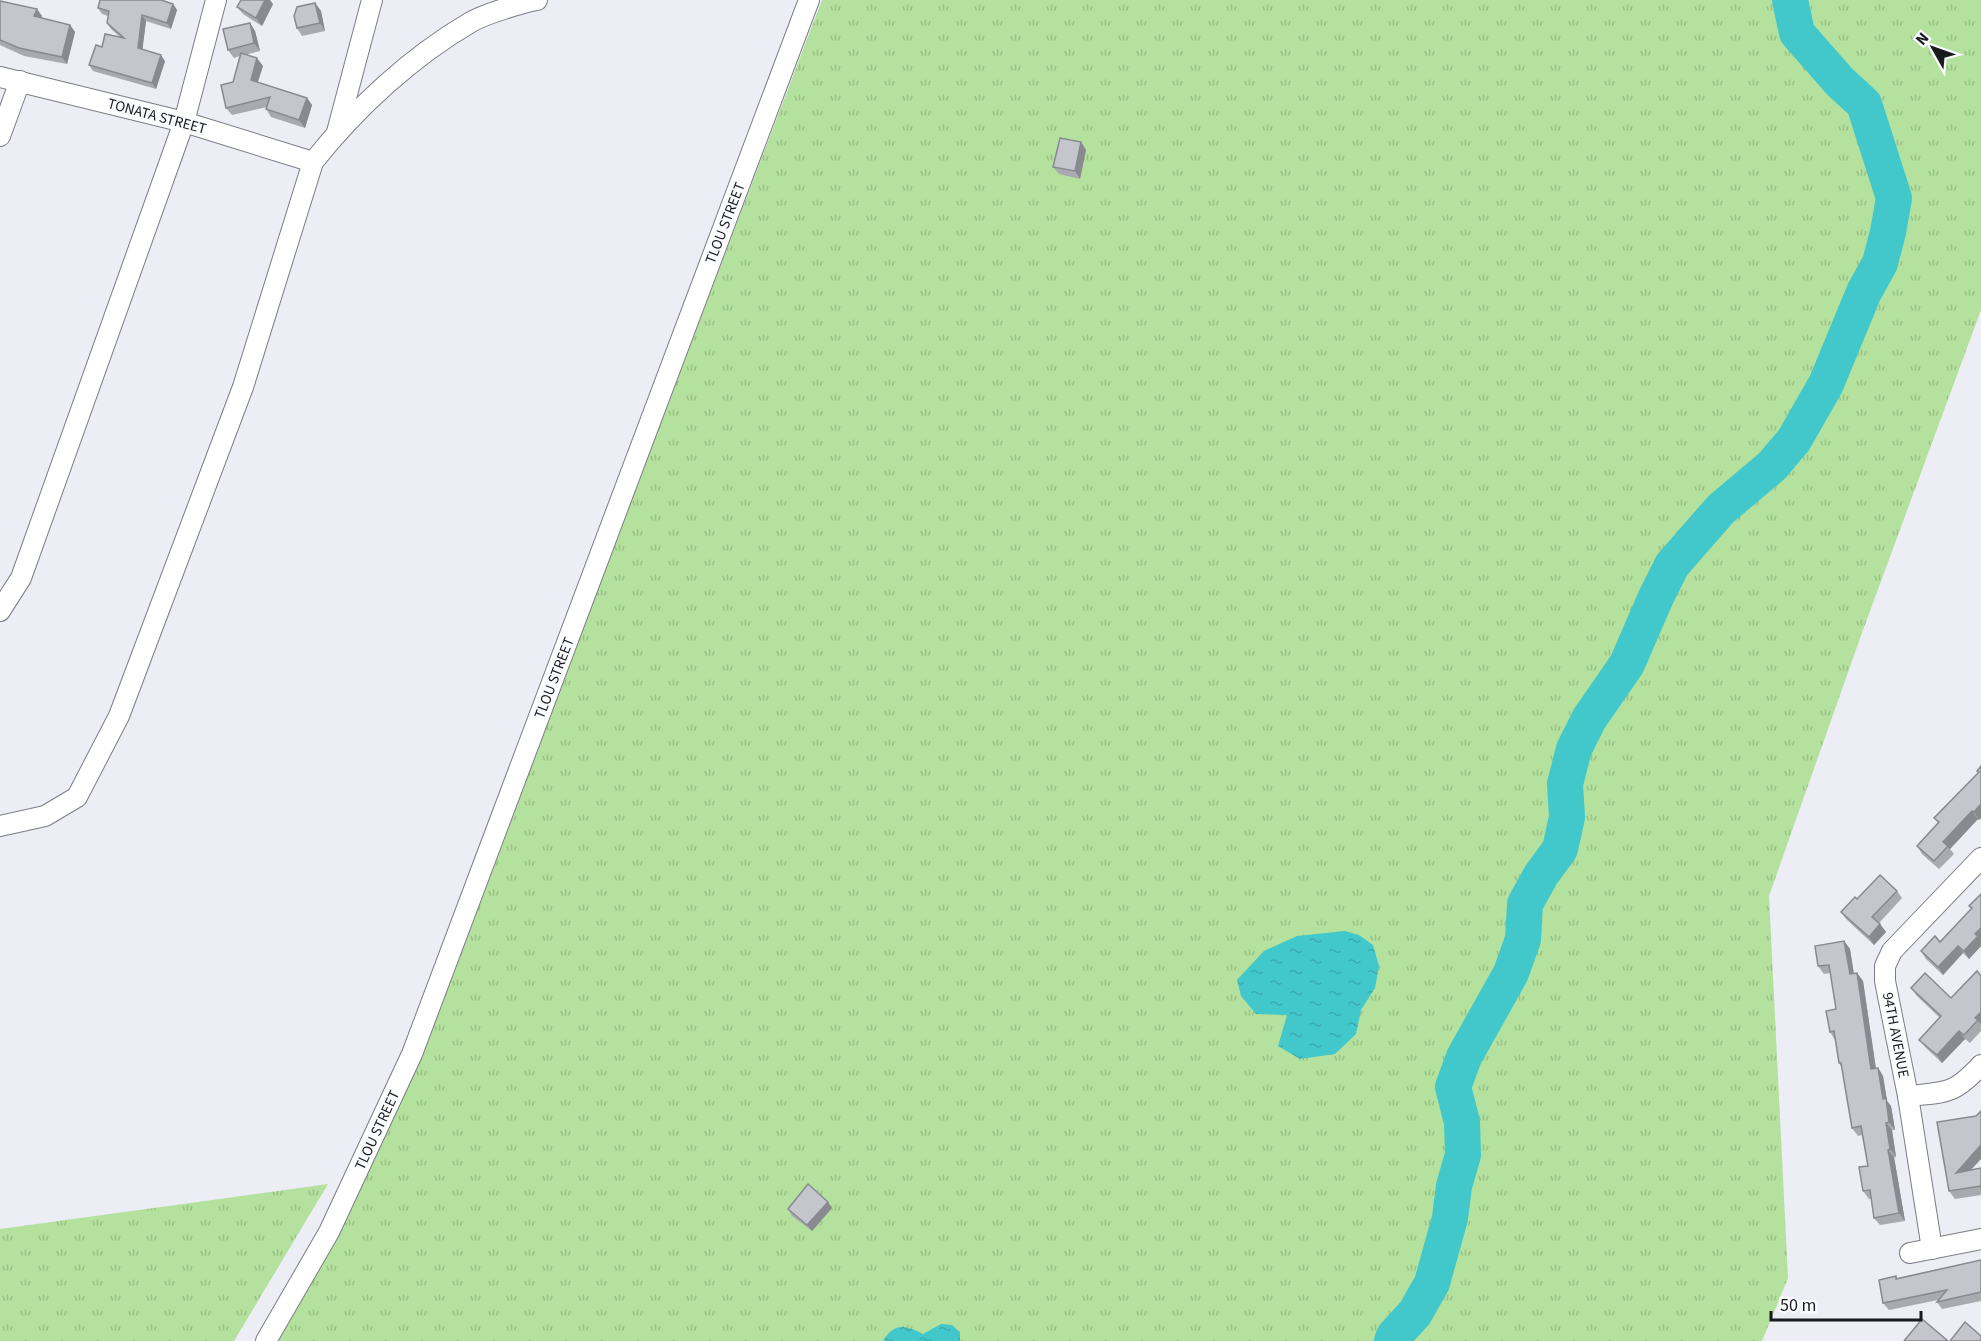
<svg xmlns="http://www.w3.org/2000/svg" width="1981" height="1341" viewBox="0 0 1981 1341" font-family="'Source Sans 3',sans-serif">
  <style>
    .grass { fill: url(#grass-tufts) }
    .water { fill: url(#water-ripples) }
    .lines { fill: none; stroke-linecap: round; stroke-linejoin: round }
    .river { stroke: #42c8cb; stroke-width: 36 }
    .minor-casing { stroke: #7c7d84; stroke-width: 22 }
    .minor { stroke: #fff; stroke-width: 20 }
    .wall { fill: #a9a9b0 }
    .shaded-wall { fill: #898a90 }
    .building { fill: #c4c5cd; stroke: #898a90; stroke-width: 1.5 }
    .labels { text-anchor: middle; stroke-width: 5; stroke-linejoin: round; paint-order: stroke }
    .street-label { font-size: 15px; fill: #1a1b1e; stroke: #fafbfe }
  </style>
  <defs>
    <pattern id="grass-tufts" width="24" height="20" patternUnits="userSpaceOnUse" patternTransform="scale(1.5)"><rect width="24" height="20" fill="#b4e19e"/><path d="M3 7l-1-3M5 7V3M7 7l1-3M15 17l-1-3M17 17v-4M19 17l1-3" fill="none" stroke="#9ac088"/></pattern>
    <pattern id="water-ripples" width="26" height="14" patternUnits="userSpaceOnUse" patternTransform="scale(1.5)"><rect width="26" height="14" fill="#42c8cb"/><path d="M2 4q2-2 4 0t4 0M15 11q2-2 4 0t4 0" fill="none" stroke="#39abae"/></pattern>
  </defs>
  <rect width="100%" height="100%" fill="#ecedf5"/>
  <!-- grass -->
  <g class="grass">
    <polygon points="822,0 1981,0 1981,310 1863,630 1769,896 1788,1278 1762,1341 271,1341 416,1064"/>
    <polygon points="328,1184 234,1341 0,1341 0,1229"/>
  </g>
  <!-- water -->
  <g class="water">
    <polygon points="1345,931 1359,935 1373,945 1379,966 1375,988 1361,1010 1356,1034 1335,1054 1300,1059 1278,1046 1287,1015 1256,1014 1241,996 1237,980 1264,951 1297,936"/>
    <path d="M941,1324L952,1325L960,1332V1341H883C894,1322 906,1325 923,1334Z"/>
  </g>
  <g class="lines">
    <!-- river -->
    <polyline class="river" points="1392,1341 1394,1336 1415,1313 1432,1283 1450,1218 1454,1186 1463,1155 1462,1122 1453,1087 1464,1057 1511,973 1523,939 1525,904 1541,875 1560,849 1567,817 1565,784 1574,749 1589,719 1627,664 1656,597 1672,565 1721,509 1772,466 1794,440 1826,384 1864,292 1880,263 1888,232 1894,198 1864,104 1840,82 1797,33 1790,0"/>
    <!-- minor casing -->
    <g class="minor-casing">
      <g id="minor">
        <polyline points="0,77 184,122 313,162"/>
        <polyline points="337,132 372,0"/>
        <polyline points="0,136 20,81"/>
        <polyline points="0,611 21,578 184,122 216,0"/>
        <path d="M0,826L45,816L77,797L119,716L243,387L313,162C356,108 411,57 471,22C485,14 521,3 537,0"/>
        <path d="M1908,1096C1947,1092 1953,1095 1981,1065"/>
        <polyline points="1932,1249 1908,1096 1885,981 1885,966 1892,951 1981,858"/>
        <polyline points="1910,1253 1981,1239"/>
        <polyline points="266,1341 329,1232 412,1054 809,0"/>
      </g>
    </g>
    <!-- minor -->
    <use href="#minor" class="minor"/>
  </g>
  <!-- wall -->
  <g class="wall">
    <polygon points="0,1 42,16 41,18 70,25 75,32 67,64 24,56 0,45"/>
    <polygon points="166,1 173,4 177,10 171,29 146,21 142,49 165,61 156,89 93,71 89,65 102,47 120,37 111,29 107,23 108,16 102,14 98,8"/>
    <polygon points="315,3 321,11 325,31 302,36 297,28"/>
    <polygon points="273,4 262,26 243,14 237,7"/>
    <polygon points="250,23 255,31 260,51 245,55 263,66 258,82 307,98 312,105 305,128 271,117 266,109 267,107 232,115 226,108 240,56 234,58 228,50"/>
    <polygon points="1081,142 1086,150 1080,179 1059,174 1053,167"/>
    <polygon points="1981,766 1981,818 1979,820 1978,819 1950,849 1954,854 1939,869 1922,854 1917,846 1938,823 1934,818 1979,773 1977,771"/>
    <polygon points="1897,891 1902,898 1879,923 1886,932 1874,945 1846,919 1841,912 1857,899"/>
    <polygon points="1981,894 1981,946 1969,959 1963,953 1943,975 1926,959 1921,951 1940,942 1971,909 1969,906"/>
    <polygon points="1844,941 1850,949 1854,974 1857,973 1863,981 1876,1068 1878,1068 1883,1076 1887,1101 1891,1106 1895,1130 1892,1130 1896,1157 1894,1157 1905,1221 1880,1225 1874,1218 1872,1199 1869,1199 1863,1191 1868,1166 1862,1135 1858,1136 1852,1128 1842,1068 1839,1063 1835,1040 1830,1032 1836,1009 1830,973 1824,974 1818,966"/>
    <polygon points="1981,976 1981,1031 1970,1043 1965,1039 1942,1063 1925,1047 1919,1040 1940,1018 1917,996 1911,988 1951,998"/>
    <polygon points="1981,1168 1981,1195 1955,1199 1949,1191 1971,1170"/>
    <polygon points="832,1208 812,1231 792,1216 788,1209"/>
    <polygon points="1981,1260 1981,1301 1942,1309 1937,1302 1938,1300 1889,1310 1883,1303 1896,1276 1897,1278"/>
  </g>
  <!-- shaded-wall -->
  <g class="shaded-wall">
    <polygon points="265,0 270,0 273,4 262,26 256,18"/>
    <polygon points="315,3 321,11 325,31 320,23"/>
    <polygon points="173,4 177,10 171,29 167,23"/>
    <polygon points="37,9 42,16 39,23 34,16"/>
    <polygon points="142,15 146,21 142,54 138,48"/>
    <polygon points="250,23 255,31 260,51 254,43"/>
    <polygon points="70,25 75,32 67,64 62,57"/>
    <polygon points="161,55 165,61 156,89 152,83"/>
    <polygon points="257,58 263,66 256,87 251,80"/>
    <polygon points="307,98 312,105 305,128 299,120"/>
    <polygon points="1081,142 1086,150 1080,179 1075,171"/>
    <polygon points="1981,804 1981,818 1979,820 1974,812"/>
    <polygon points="1972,811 1978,819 1950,849 1943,842"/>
    <polygon points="1880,924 1886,932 1874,945 1869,937"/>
    <polygon points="1981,928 1981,946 1969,959 1964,951 1975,934"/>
    <polygon points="1844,941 1850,949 1855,982 1850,974"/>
    <polygon points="1958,946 1963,953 1943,975 1938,967"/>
    <polygon points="1857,973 1863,981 1877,1077 1871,1069"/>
    <polygon points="1981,1012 1981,1024 1975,1018"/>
    <polygon points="1959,1031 1965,1039 1942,1063 1937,1055"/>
    <polygon points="1878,1068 1883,1076 1887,1101 1891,1106 1895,1130 1889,1122 1883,1099"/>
    <polygon points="1886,1123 1892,1130 1896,1157 1890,1149"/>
    <polygon points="1981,1145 1981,1159 1961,1181 1956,1173"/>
    <polygon points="1888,1150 1894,1157 1905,1221 1899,1213"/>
    <polygon points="828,1202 832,1208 812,1231 807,1225"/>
  </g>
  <!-- building -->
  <g class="building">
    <polygon points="100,0 161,0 173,4 167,23 142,15 138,48 161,55 152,83 89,65 96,45 102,47 105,34 124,38 107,23 109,11 98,8"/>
    <polygon points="241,0 265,0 256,18 237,7"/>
    <polygon points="0,1 37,9 34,16 70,25 62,57 19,48 0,40"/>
    <polygon points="315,3 320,23 297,28 294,16 297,7"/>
    <polygon points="250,23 254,43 228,50 223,29"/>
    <polygon points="241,53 257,58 251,80 307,98 299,120 266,109 270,97 226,108 221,85 233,82"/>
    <polygon points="1060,138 1081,142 1075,171 1053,167"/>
    <polygon points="1981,766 1981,804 1974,812 1972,811 1943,842 1948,846 1934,861 1917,846 1939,822 1934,818 1979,772 1977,771"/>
    <polygon points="1880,875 1897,891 1872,917 1880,924 1869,937 1841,912 1855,897 1857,899"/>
    <polygon points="1981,894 1981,928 1975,934 1978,936 1964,951 1958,946 1938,967 1921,951 1935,936 1940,942 1972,908 1969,906"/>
    <polygon points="1844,941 1850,974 1857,973 1871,1069 1878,1068 1883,1099 1886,1098 1889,1122 1886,1123 1890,1149 1888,1150 1899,1213 1874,1218 1870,1190 1863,1191 1859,1167 1868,1166 1861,1126 1852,1128 1841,1063 1839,1063 1834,1031 1830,1032 1826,1011 1836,1009 1829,965 1818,966 1815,946"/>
    <polygon points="1977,971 1981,976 1981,1012 1975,1018 1978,1020 1964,1035 1959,1031 1937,1055 1919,1040 1941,1016 1911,988 1925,973 1951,998"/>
    <polygon points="1981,1111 1981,1145 1956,1173 1981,1168 1981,1189 1981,1186 1949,1191 1937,1122 1976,1116"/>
    <polygon points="808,1184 828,1202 807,1225 788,1209"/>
    <polygon points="1981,1260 1981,1292 1937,1302 1947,1290 1883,1303 1879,1280 1896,1276 1896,1279"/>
    <polygon points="1922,1319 1948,1341 1904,1341"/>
    <polygon points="1965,1322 1981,1336 1981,1341 1950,1341"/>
  </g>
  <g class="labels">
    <!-- street labels -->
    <g class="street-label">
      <text transform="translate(157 116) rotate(15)" y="5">TONATA STREET</text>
      <text transform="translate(725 223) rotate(-69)" y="5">TLOU STREET</text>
      <text transform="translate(554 678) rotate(-69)" y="5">TLOU STREET</text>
      <text transform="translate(1896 1035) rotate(79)" y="5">94TH AVENUE</text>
      <text transform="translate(377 1130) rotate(-65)" y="5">TLOU STREET</text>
    </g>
  </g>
  <!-- north arrow -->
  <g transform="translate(1933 48) rotate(310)" stroke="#fafbfe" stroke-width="4.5" paint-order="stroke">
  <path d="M0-4.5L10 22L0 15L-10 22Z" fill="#1a1b1e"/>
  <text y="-9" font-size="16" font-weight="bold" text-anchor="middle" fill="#1a1b1e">N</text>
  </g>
  <!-- scale -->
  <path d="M1771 1311v9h150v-9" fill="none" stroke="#1a1b1e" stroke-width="3"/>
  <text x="1780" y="1311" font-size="18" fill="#1a1b1e" stroke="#fafbfe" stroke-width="4.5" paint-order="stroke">50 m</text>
</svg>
